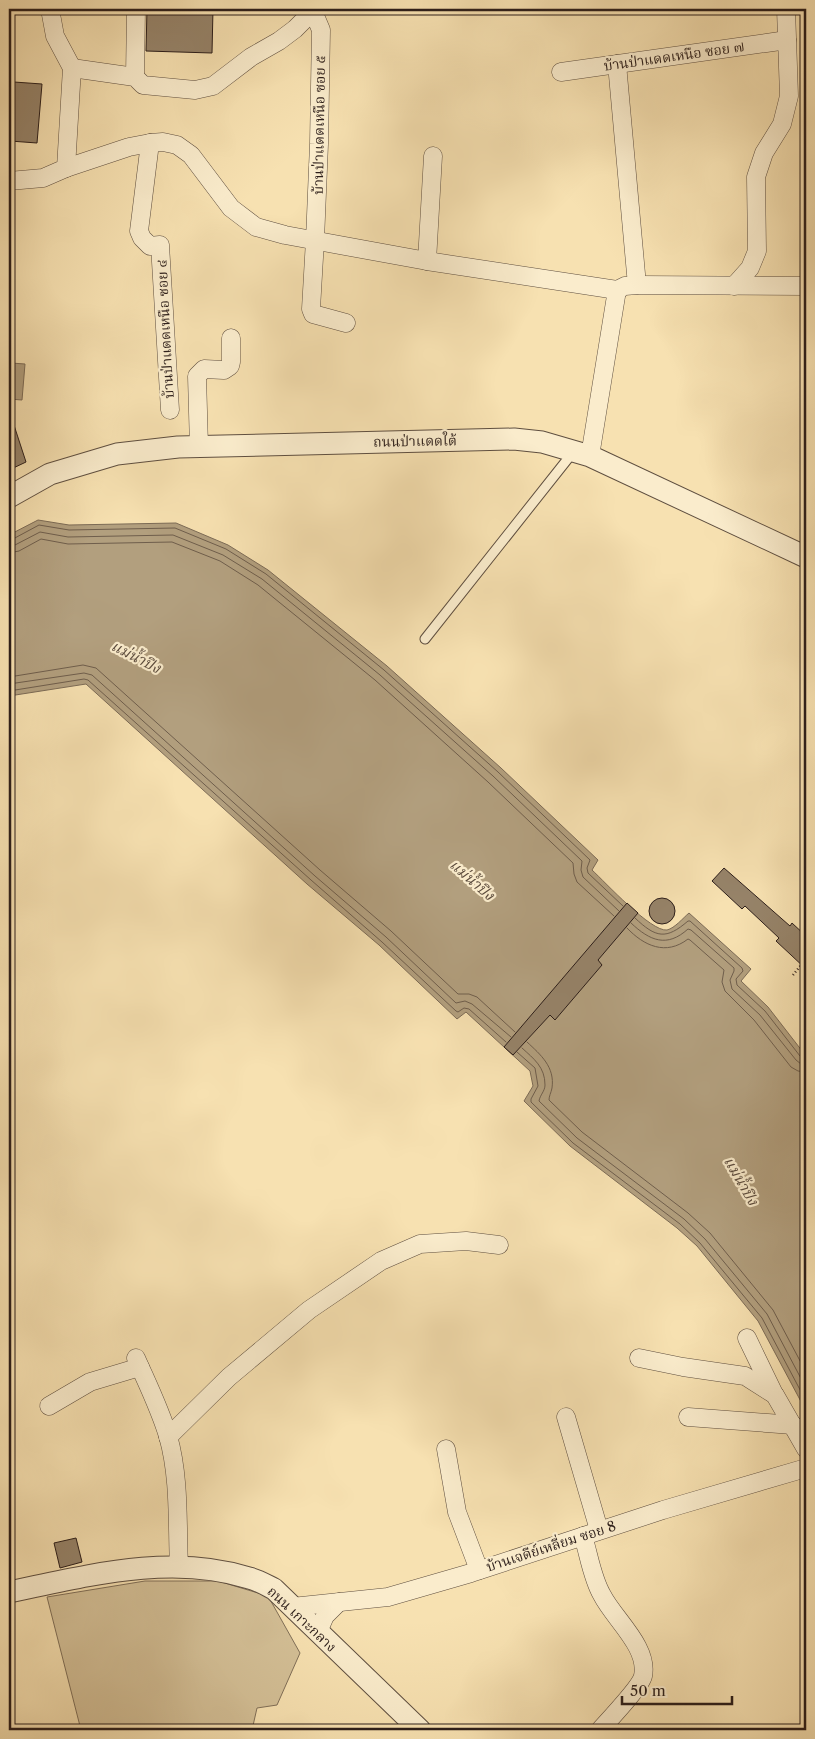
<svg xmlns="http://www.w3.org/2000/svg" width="815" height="1739" viewBox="0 0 815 1739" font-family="'Libre Caslon Text','Noto Serif Thai',serif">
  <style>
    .green { fill: #d4c097; stroke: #806f58 }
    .water { fill: #b29f7e; stroke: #7c6b56 }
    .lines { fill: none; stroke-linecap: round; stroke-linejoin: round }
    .shore { stroke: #6f5e4c; stroke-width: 1 }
    .building { fill: #968369; stroke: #2c1e1a }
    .service-casing { stroke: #5f4f40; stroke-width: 11 }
    .minor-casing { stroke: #5f4f40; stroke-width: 19 }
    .tertiary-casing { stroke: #5f4f40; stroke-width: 23 }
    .path { stroke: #2c1e1a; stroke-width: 2.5; stroke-dasharray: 1 2.5; stroke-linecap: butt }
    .service { stroke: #faeccc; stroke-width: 9 }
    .minor { stroke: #faeccc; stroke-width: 18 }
    .tertiary { stroke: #faeccc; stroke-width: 21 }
    .labels { text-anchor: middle; stroke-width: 4.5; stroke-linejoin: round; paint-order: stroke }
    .street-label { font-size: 14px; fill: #2c1e1a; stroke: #faeccc }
    .water-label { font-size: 15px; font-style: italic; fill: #5b4b3d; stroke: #faeccc }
  </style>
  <rect width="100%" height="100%" fill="#f7e1b1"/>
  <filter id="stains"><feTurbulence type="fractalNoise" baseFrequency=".004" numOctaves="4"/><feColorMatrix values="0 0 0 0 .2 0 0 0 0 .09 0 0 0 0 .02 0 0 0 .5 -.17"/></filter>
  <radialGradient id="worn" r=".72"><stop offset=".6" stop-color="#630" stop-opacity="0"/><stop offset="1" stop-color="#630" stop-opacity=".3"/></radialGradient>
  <!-- green -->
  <polygon class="green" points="145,1581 218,1581 268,1596 300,1653 277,1705 257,1708 252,1730 81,1730 47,1597"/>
  <!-- water -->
  <g class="water">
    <polygon points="11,363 25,364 22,400 9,399"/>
    <path d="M38,520L69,525L176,523L228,545L268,570L387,666L501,768L598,860L592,870C605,882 651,932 667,930C675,928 683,918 689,913L751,969L741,981L768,1007L806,1056V1411L758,1321L697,1246L677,1228L570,1146L524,1101L533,1086L530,1071L466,1012L457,1019L379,945L307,884L86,684L9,696V535Z"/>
  </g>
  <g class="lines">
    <!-- shore -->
    <g class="shore">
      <polyline points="9,539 13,539 39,525 69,530 175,528 226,549 266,574 384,670 498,772 590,860 587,868 588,873 623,906"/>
      <polyline points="9,546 15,545 40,532 68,537 173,535 223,555 262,579 380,675 493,776 582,861 581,870 583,877 619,911"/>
      <polyline points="9,553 19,551 41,539 68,544 172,542 220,561 258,585 375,680 488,782 573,863 574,874 577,882 614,916"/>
      <polyline points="9,677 83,665 96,668 320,870 391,931 458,994 469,994 477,997 515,1032"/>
      <polyline points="9,684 84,673 92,675 315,876 386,937 456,1003 465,1001 472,1004 511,1037"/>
      <polyline points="9,691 84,679 88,680 311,880 382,942 456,1011 458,1012 464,1008 469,1009 506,1042"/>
      <path d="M635,918C656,938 666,940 688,921H690L742,968L743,971L736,979L737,985L765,1011L800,1056L806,1058"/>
      <path d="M631,923C650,941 667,948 688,929L691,930L734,968V971L730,980L732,989L760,1015L796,1060L801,1064H806"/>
      <path d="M627,928C644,946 666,956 688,939L690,940L724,970L722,982L725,991L754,1020L791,1067L798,1071L806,1072"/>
      <path d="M527,1042C541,1055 555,1067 552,1088C551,1093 549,1096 549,1100L582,1132L688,1213L710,1233L773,1310L806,1372"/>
      <path d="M522,1048C534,1059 545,1067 545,1085C545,1091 540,1095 539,1101L577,1138L684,1219L705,1239L767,1314L806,1388"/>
      <polyline points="517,1052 535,1068 538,1086 531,1099 531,1102 573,1143 680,1224 700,1243 762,1318 806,1401"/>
    </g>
  </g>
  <!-- building -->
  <g class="building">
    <polygon points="147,9 213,9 212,53 146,51"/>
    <polygon points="14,82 42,84 37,143 10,141"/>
    <polygon points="11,416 26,462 9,470 9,417"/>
    <polygon points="724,868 790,926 792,923 806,936 806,969 776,941 779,938 745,906 742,909 712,881"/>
    <circle cx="662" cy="911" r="13"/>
    <polygon points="627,903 638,913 598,960 602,965 555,1020 550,1015 513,1055 504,1047"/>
    <polygon points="76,1538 82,1562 60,1568 54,1543"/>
  </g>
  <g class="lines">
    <!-- service casing -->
    <g class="service-casing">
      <polyline id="service" points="425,639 574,451"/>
    </g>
    <!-- minor casing -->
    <g class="minor-casing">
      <g id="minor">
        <polyline points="313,11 321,30 319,144 315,240 311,309 313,314 346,323"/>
        <polyline points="617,64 637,285"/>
        <polyline points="72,68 135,77 143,85 195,90 213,86 251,57 279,41 295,29 315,9"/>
        <polyline points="561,72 787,40"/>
        <polyline points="135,77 136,9"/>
        <polyline points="150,143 139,231 142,238 150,246 160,245 170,410"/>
        <polyline points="66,168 129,147 150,143 163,142 177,145 191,155 231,208 256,227 285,235 427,261 617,290 625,286 637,285 806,286"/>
        <polyline points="9,181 43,178 66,168 72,68 55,36 50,9"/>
        <polyline points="427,261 433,156"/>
        <polyline points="734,286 750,268 757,251 756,177 764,153 782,124 789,96 786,9"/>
        <polyline points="199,447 197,376 204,369 224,370 230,366 231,362 231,338"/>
        <polyline points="590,456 617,290"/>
        <polyline points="747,1338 774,1394"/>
        <path d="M136,1358C147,1383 160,1409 168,1436C180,1478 177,1524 179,1567"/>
        <polyline points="639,1358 683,1367 745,1376 775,1395 806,1449"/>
        <polyline points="49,1406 90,1382 140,1367"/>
        <polyline points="566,1417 599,1530"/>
        <polyline points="688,1417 793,1425"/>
        <polyline points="168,1437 229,1377 309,1310 381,1261 420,1244 466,1241 499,1245"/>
        <polyline points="446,1449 457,1512 479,1570"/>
        <path d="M583,1536C589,1555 592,1578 602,1595C614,1619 649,1647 643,1676C641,1686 609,1720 600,1730"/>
        <polyline points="292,1607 388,1597 471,1573 663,1510 806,1468"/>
        <polyline points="318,1632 325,1616 339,1602"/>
      </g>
    </g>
    <!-- tertiary casing -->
    <g class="tertiary-casing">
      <g id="tertiary">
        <polyline points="9,497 50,474 117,454 178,447 514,439 542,442 590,456 806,557"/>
        <path d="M9,1592C87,1576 171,1553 249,1578C258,1580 266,1585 274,1589L420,1730"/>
      </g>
    </g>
    <!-- path -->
    <polyline class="path" points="793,975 802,964"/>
    <!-- service -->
    <use href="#service" class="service"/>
    <!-- minor -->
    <use href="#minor" class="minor"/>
    <!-- tertiary -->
    <use href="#tertiary" class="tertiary"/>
  </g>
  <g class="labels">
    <!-- street labels -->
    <g class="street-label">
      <text transform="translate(674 56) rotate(-8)" y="5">บ้านป่าแดดเหนือ ซอย ๗</text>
      <text transform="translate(319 125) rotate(-89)" y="5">บ้านป่าแดดเหนือ ซอย ๕</text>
      <text transform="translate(165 329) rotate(-93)" y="5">บ้านป่าแดดเหนือ ซอย ๔</text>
      <text transform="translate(415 441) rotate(-1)" y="5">ถนนป่าแดดใต้</text>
      <text transform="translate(551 1546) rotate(-18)" y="5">บ้านเจดีย์เหลี่ยม ซอย 8</text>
      <text transform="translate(302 1619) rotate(43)" y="5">ถนน เกาะกลาง</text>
    </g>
    <!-- water labels -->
    <g class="water-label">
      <text transform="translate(136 657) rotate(27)" y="5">แม่น้ำปิง</text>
      <text transform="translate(472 880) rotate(41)" y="5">แม่น้ำปิง</text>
      <text transform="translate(741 1181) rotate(60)" y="5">แม่น้ำปิง</text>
    </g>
  </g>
  <!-- margin -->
  <rect width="815" height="1739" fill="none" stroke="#f7e1b1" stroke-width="30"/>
  <rect x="10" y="10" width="795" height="1719" fill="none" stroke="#2c1e1a" stroke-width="2.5"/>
  <rect x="15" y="15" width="785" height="1709" fill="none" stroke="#2c1e1a"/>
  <!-- scale -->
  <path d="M622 1696v8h110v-8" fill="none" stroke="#2c1e1a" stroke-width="2.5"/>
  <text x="630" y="1696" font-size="15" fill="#2c1e1a" stroke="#faeccc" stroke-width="4" paint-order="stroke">50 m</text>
  <rect width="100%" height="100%" filter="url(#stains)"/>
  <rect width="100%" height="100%" fill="url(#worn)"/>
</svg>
